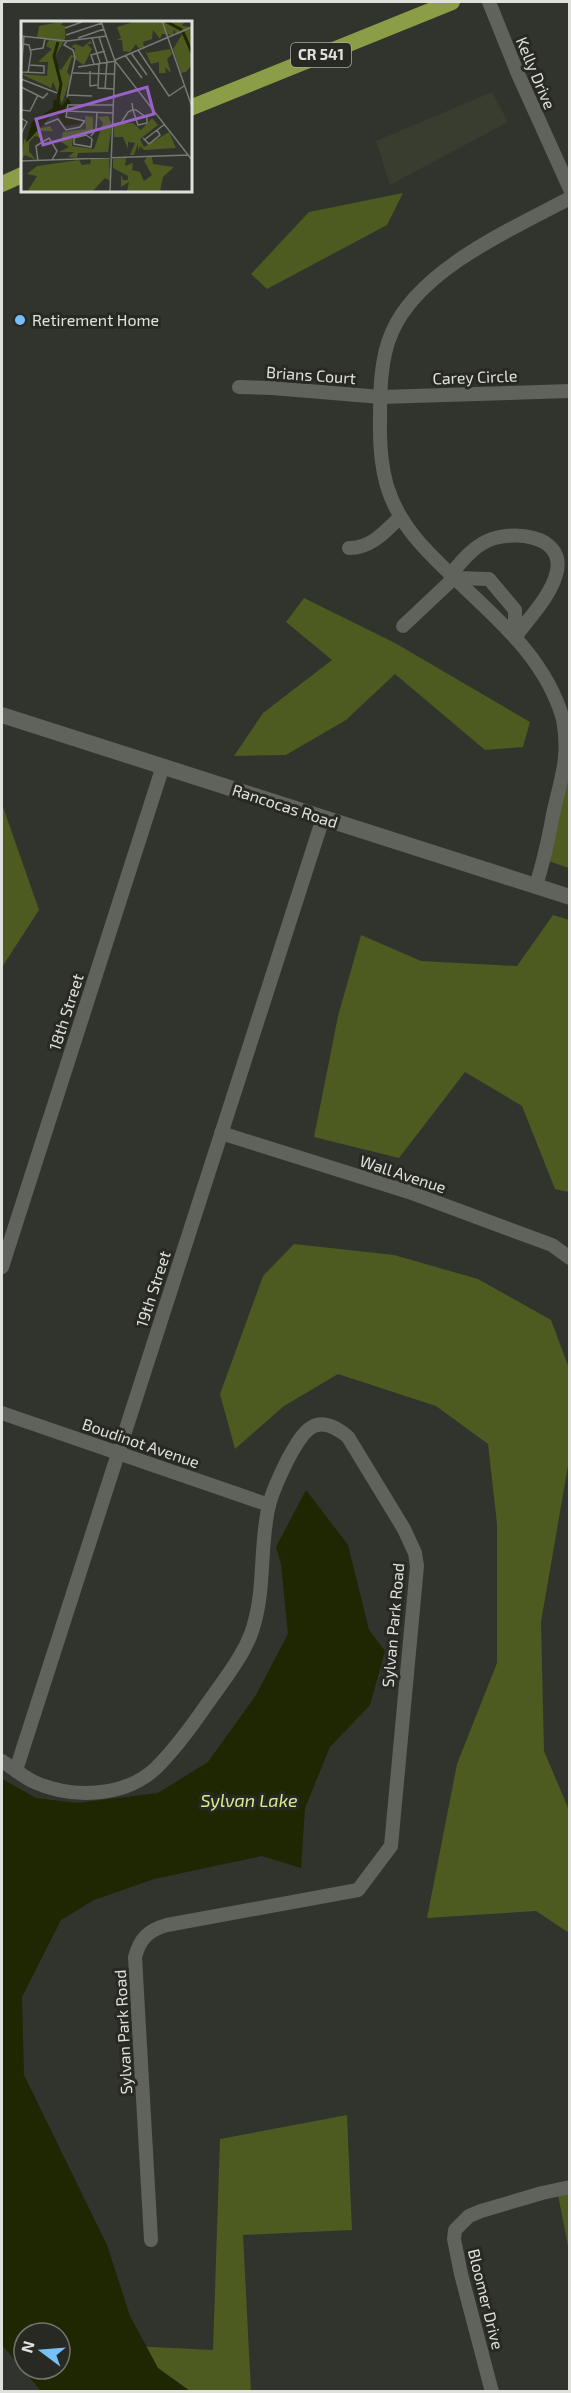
<svg xmlns="http://www.w3.org/2000/svg" width="571" height="2393" viewBox="0 0 571 2393" font-family="'Exo 2',sans-serif">
  <style>
    .built { fill: #393d30 }
    .green { fill: #4d5a20 }
    .water { fill: #1f2602; fill-rule: evenodd }
    .lines { fill: none; stroke-linecap: round; stroke-linejoin: round }
    .minor { stroke: #60635b; stroke-width: 14 }
    .secondary { stroke: #60635b; stroke-width: 16 }
    .trunk { stroke: #8b9e47; stroke-width: 16 }
    .poi-dot { fill: #76c0f7; stroke: #282923; stroke-width: 2 }
    .labels { text-anchor: middle; stroke-width: 6; stroke-linejoin: round; paint-order: stroke }
    .shield { fill: #282923; stroke: #a9aaa5; stroke-width: 1.5 }
    .shield-label { font-size: 15px; font-weight: bold; fill: #e0e1dd }
    .street-label { font-size: 16px; fill: #e0e1dd; stroke: #282923 }
    .poi-label { font-size: 16px; fill: #e0e1dd; stroke: #282923; text-anchor: start }
    .water-label { font-size: 18px; font-style: italic; fill: #d5ed8d; stroke: #282923 }
    .inset-river { fill: none; stroke: #1f2602; stroke-width: 3 }
    .inset-road { fill: none; stroke: #777973; stroke-width: 1.5 }
    .view { fill: #9962c8; fill-opacity: 0.15; stroke: #9962c8; stroke-width: 3 }
    .inset-edge { fill: none; stroke: #e0e1dd; stroke-width: 3 }
  </style>
  <rect width="100%" height="100%" fill="#31332d"/>
  <!-- built -->
  <polygon class="built" points="492,92 508,122 390,185 376,141"/>
  <!-- green -->
  <g class="green">
    <polygon points="403,193 387,225 267,289 251,274 309,212"/>
    <polygon points="304,598 395,643 530,722 523,747 485,750 395,674 346,720 286,755 234,756 263,713 332,660 286,622"/>
    <polygon points="569,755 569,868 545,860"/>
    <polygon points="2,804 39,910 2,967"/>
    <polygon points="553,915 569,920 569,1192 555,1189 522,1106 465,1072 399,1158 314,1137 338,1016 361,935 421,961 517,966"/>
    <polygon points="294,1244 394,1255 478,1279 551,1320 569,1368 570,1454 541,1622 544,1751 569,1810 569,1933 536,1911 427,1918 457,1764 497,1663 497,1524 488,1444 436,1406 338,1374 284,1406 235,1449 220,1394 263,1276"/>
    <polygon points="347,2115 352,2230 243,2235 251,2391 177,2391 133,2346 213,2350 220,2139"/>
    <polygon points="569,2187 569,2251 557,2190"/>
  </g>
  <!-- water -->
  <path class="water" d="M306,1490L348,1545L369,1630L385,1651L370,1705L330,1747L305,1808L301,1868L262,1856L154,1879L94,1900L61,1920L22,1997L24,2075L107,2245L130,2316L158,2368L190,2391H41L2,2345V1779L36,1798L77,1803L158,1793L208,1762L256,1695L288,1634L281,1564L276,1547ZM24,2333H60V2369H24Z"/>
  <g class="lines">
    <!-- minor -->
    <g class="minor">
      <polyline points="489,2 518,74 570,189"/>
      <polyline points="239,387 272,388 381,397 570,391"/>
      <path d="M349,548C371,548 385,532 400,517"/>
      <path d="M450,575C461,562 472,548 487,541C511,530 564,534 557,571C552,595 529,618 515,637"/>
      <polyline points="403,626 454,578 489,579 515,610 515,637"/>
      <path d="M536,886C542,866 547,846 551,825C558,784 571,763 563,719C541,642 469,599 419,542C386,504 379,469 380,421C380,392 380,359 392,332C419,269 512,229 570,198"/>
      <polyline points="221,1133 409,1192 552,1245 570,1258"/>
      <polyline points="2,1267 163,766"/>
      <polyline points="2,1413 269,1505"/>
      <path d="M2,1761C11,1767 21,1775 32,1781C70,1799 124,1798 156,1768C175,1749 192,1726 207,1704C222,1683 244,1655 252,1631C266,1590 259,1546 269,1505C273,1489 281,1473 288,1459C304,1430 316,1410 348,1437L404,1529L415,1553L417,1566L391,1846L358,1890L167,1925C149,1930 140,1938 135,1957L151,2240"/>
      <polyline points="16,1770 323,818"/>
      <polyline points="492,2392 461,2274 454,2239 455,2230 469,2216 481,2211 542,2193 570,2187"/>
    </g>
    <!-- secondary -->
    <polyline class="secondary" points="2,715 570,897"/>
    <!-- trunk -->
    <g class="trunk">
      <polyline points="190,108 452,2"/>
      <polyline points="2,184 22,175"/>
    </g>
  </g>
  <!-- markers -->
  <circle class="poi-dot" cx="20" cy="320" r="6"/>
  <g class="labels">
    <!-- shield labels -->
    <rect class="shield" x="291" y="43" width="60" height="24" rx="4.5"/>
    <g class="shield-label">
      <text x="321" y="60">CR 541</text>
    </g>
    <!-- street labels -->
    <g class="street-label">
      <text transform="translate(536 73) rotate(67)" y="6">Kelly Drive</text>
      <text transform="translate(311 375) rotate(4)" y="6">Brians Court</text>
      <text transform="translate(475 377) rotate(-2)" y="6">Carey Circle</text>
      <text transform="translate(285 806) rotate(18)" y="6">Rancocas Road</text>
      <text transform="translate(66 1012) rotate(-72)" y="6">18th Street</text>
      <text transform="translate(403 1174) rotate(18)" y="6">Wall Avenue</text>
      <text transform="translate(153 1289) rotate(-72)" y="6">19th Street</text>
      <text transform="translate(141 1443) rotate(19)" y="6">Boudinot Avenue</text>
      <text transform="translate(393 1625) rotate(-85)" y="6">Sylvan Park Road</text>
      <text transform="translate(123 2032) rotate(-93)" y="6">Sylvan Park Road</text>
      <text transform="translate(486 2299) rotate(76)" y="6">Bloomer Drive</text>
    </g>
    <!-- poi labels -->
    <g class="poi-label">
      <text x="32" y="326">Retirement Home</text>
    </g>
    <!-- water labels -->
    <g class="water-label">
      <text x="249" y="1807">Sylvan Lake</text>
    </g>
  </g>
  <!-- overview -->
  <g transform="translate(21 21)">
    <rect width="171" height="171" fill="#31332d"/>
    <path d="M43,0L40,4L44,5V18L33,38L36,47L40,49L50,34L53,35L54,27L50,26L54,23L62,26L69,20L71,23H66L71,28L63,44L51,36L46,51L50,56L41,82L32,61L30,67L0,53L26,55L27,41H17L31,28L25,25L28,19L16,16L18,5ZM116,0H164L161,5L171,6V44L165,51L160,52L152,28L162,12L155,13L153,8L152,14L141,13L139,18L132,9L131,18L122,21L123,26L117,27L115,23L109,31L102,30L101,19H96L100,17L96,6ZM123,27L126,32L149,28L151,33L146,38L150,52L144,46L145,52H138V41L130,43ZM64,95L72,96V109L52,115L51,125L73,128L82,102L77,96L87,95L91,104L87,131L57,132L56,137L47,136L53,131H38L48,126L40,121L42,111L65,108ZM131,97L137,104L119,118L123,126L148,111L155,127L123,129L119,125L117,130V122L113,134H109L114,122L107,121V128L102,116H93V103L112,102L120,109ZM19,103L20,107L29,105L32,110H18L21,117L14,115L8,121V130L15,139L4,134L0,139L3,118L6,120ZM126,136H131L132,143L153,146L142,156L139,171H91L106,170L108,161L100,166V153L102,159H107V155L92,147V138L105,137L104,145L112,142L111,149L119,151L123,160L131,154L123,140ZM88,137L89,160L84,157L71,171H6L16,155L6,153L16,145L58,139L61,144L69,143L70,138Z" fill="#4d5a20"/>
    <path d="M47,77L50,82L44,86L45,97L61,100L59,103L43,105L37,94L30,95L5,122L11,101L32,87L33,78L41,85Z" fill="#1f2602"/>
    <path class="inset-river" d="M144,0L161,9M162,11L171,32M36,85L40,63L33,35L37,21"/>
    <path class="inset-road" d="M80,0L94,40L171,139M141,0L171,86M44,7L61,1M45,14L81,2M0,15L46,20L86,15M78,16L86,40L84,68M57,17L83,8M71,17L79,42M46,20L43,24L52,29L54,37L46,76M2,23L8,24L10,32L7,52M10,29L22,27L24,18M117,29L148,75L163,65M110,32L126,54M104,34L121,57M94,39L171,6M73,43L70,34L84,30M78,43L77,67L93,68M57,46L95,40M69,50V65L76,64M0,51L23,52V45L9,44M0,51L3,15M52,52L93,53M0,58L36,72M0,66L22,77L27,72M47,74L71,75M0,89L9,90L17,74M44,90L92,92M0,97L6,101L0,113M64,100L45,96L47,84H92M24,103L37,98L45,109L59,106L64,100M92,103L100,102L107,91L111,89H115L126,97V102L117,104L112,89L111,82M65,114L71,118L70,126L53,123V117ZM70,115L75,108L76,91M122,117L128,123L139,114L136,109M123,119L144,103M0,140L167,134M17,140L15,125L28,117L36,130L31,139M89,171L94,40"/>
    <path class="view" d="M126,66L133,93L22,124L15,98Z"/>
    <rect width="171" height="171" class="inset-edge"/>
  </g>
  <!-- border -->
  <rect width="571" height="2393" fill="none" stroke="#e0e1dd" stroke-width="6"/>
  <!-- north arrow -->
  <g transform="translate(42 2351) rotate(286)"><circle r="28" fill="#282923" stroke="#72736d" stroke-width="1.5"/>
  <path d="M0-4.5L10 22L0 15L-10 22Z" fill="#76c0f7"/>
  <text y="-9" font-size="16" font-weight="bold" text-anchor="middle" fill="#e0e1dd">N</text>
  </g>
</svg>
